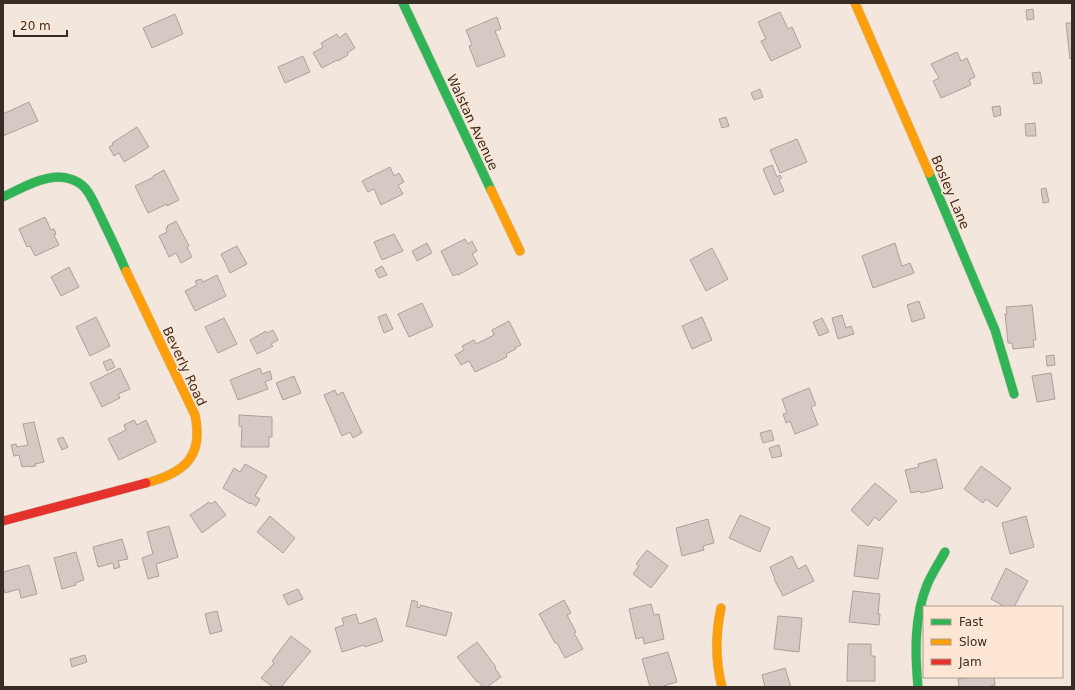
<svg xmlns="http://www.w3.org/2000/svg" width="1075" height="690" viewBox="0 0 1075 690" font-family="'DejaVu Sans',sans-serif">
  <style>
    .building { fill: #d6c9c4; stroke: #aca09b }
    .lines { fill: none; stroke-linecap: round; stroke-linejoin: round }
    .fast-casing { stroke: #cfc5bc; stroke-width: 10 }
    .slow-casing { stroke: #cfc5bc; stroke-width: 10 }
    .jam-casing { stroke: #cfc5bc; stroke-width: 10 }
    .fast { stroke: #30b455; stroke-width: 9 }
    .slow { stroke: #ff9f0a; stroke-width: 9 }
    .jam { stroke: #e5322d; stroke-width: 9 }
    .labels { text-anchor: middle; stroke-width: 3; stroke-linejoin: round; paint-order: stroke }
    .street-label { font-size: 13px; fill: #382d24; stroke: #fde6d3 }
  </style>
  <rect width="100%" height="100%" fill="#f3e7dd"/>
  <!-- building -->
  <g class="building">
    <polygon points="1033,9 1034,19 1027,20 1026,10"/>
    <polygon points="780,12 788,29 792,27 801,47 771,61 761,41 766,39 758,22"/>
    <polygon points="175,14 183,34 152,48 143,28"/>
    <polygon points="497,17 501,29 495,31 505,56 477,67 469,46 472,45 466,30"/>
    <polygon points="1066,23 1072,23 1072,58 1070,59"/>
    <polygon points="346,33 355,48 347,53 348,55 338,61 337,60 322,68 313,53 323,47 321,43 337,34 339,38"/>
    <polygon points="957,52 961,61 967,58 975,77 969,80 971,85 941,98 933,81 939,78 931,64"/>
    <polygon points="303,56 310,72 285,83 278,67"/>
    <polygon points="1040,72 1042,83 1034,84 1032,73"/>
    <polygon points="760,89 763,97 754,100 751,93"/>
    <polygon points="29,102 38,121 3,136 3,114"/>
    <polygon points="1000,106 1001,115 994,117 992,107"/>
    <polygon points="726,117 729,126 722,128 719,119"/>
    <polygon points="1035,123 1036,136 1026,136 1025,124"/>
    <polygon points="137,127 149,147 124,162 119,153 114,156 109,147 113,145 112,143"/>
    <polygon points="797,139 807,162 780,173 770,150"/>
    <polygon points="772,165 777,177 780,175 782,178 779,180 784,191 774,195 763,169"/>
    <polygon points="390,167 394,176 399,173 404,182 398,185 403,194 381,205 374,189 368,192 362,181"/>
    <polygon points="164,170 179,200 167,206 167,204 148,213 135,186 154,177 153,176"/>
    <polygon points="1046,188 1049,202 1043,203 1041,189"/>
    <polygon points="45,217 51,230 54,229 56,234 54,235 59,245 35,256 30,246 27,247 19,229"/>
    <polygon points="176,221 189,246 187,247 192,257 181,263 176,253 169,257 159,236 167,232 166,228 168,227 167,226"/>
    <polygon points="394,234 403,251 382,260 374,242"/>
    <polygon points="465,239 468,244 472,241 477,251 472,254 478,264 458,275 457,274 453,276 441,251"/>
    <polygon points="427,243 432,253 417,261 412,251"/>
    <polygon points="895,243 902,266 910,263 914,273 873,288 862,256"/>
    <polygon points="237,246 247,264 230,273 221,254"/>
    <polygon points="712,248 728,279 706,291 690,260"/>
    <polygon points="382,266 387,275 379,278 375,270"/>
    <polygon points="69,267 79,287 61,296 51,277"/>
    <polygon points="217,275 226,296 195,311 185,291 197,285 195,281 201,279 203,282"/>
    <polygon points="919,301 925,318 912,322 907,305"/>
    <polygon points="422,303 433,326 409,337 398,314"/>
    <polygon points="1032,305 1036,340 1033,340 1034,347 1013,349 1012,343 1008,343 1005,314 1007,314 1006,307"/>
    <polygon points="386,314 393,329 384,333 378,317"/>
    <polygon points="842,315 846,328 851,326 854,334 838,339 832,318"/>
    <polygon points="96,317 110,346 90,356 76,327"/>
    <polygon points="702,317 712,340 692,349 682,326"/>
    <polygon points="224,318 237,344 218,353 205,327"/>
    <polygon points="822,318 829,332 819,336 813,322"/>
    <polygon points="509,321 521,345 515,348 516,349 506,354 507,357 475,372 469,361 461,365 455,355 464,350 462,346 474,340 476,344 494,335 492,330"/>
    <polygon points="273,330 278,340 271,344 273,346 257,354 250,340 266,331 267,333"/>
    <polygon points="1054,355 1055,365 1047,366 1046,356"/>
    <polygon points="111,359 115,367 107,371 103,362"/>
    <polygon points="120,368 130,389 118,394 120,398 102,407 90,383"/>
    <polygon points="260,368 262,374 270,371 272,379 265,382 268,389 238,400 230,380"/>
    <polygon points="1051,373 1055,399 1037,402 1032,376"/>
    <polygon points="294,376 301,393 283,400 276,383"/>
    <polygon points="809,388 816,405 811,407 818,425 795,434 790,421 786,423 783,414 787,413 782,399"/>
    <polygon points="335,390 337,395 343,392 362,433 353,438 350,432 342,436 324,395"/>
    <polygon points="239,415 272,417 272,437 269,437 269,447 241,447 242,427 239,426"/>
    <polygon points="134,420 137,425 146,420 156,442 119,460 108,439 126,430 124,425"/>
    <polygon points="34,422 44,462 35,464 36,466 30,467 30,466 22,467 19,455 14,456 11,445 16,444 17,447 28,445 23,424"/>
    <polygon points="771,430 774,440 763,443 760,433"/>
    <polygon points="63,437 68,447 62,450 57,439"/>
    <polygon points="779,445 782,456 772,458 769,448"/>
    <polygon points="936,459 943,488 921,493 920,491 911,493 905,470 919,467 918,464"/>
    <polygon points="245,464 267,476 255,496 260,499 256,506 251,503 250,504 223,488 234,468 240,472"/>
    <polygon points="981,466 1011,488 997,507 986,499 983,503 964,489"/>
    <polygon points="875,483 897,501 879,521 875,517 868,526 851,510"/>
    <polygon points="215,501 226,515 202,533 190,515 209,502 211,504"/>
    <polygon points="740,515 770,528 760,552 729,538"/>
    <polygon points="270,516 295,538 283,553 257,532"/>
    <polygon points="1026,516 1034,547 1010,554 1002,523"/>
    <polygon points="708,519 714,543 703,546 704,550 682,556 676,528"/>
    <polygon points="169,526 178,557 156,564 159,576 148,579 142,558 153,554 147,532"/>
    <polygon points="122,539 128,559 118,561 120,567 114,569 113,563 98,567 93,547"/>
    <polygon points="858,545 883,548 878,579 854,576"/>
    <polygon points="647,550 668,566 651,588 633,574 639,566 636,564"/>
    <polygon points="76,552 84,580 75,583 76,585 62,589 54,558"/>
    <polygon points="792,556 798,569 806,565 814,581 783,596 774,579 775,579 770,567"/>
    <polygon points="29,565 37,594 21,598 19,589 5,593 3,586 3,572"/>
    <polygon points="1006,568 1028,581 1014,607 1005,607 991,599"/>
    <polygon points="298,589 303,599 288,605 283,595"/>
    <polygon points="853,591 880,594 878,614 880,614 879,625 849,622"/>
    <polygon points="412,600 418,602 417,607 420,608 420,605 452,613 446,636 406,626"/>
    <polygon points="564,600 571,613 567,615 576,632 574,633 583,649 565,658 557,643 555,643 539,614"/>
    <polygon points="651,604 654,615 659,614 664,639 644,644 643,637 636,639 629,609"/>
    <polygon points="217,611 222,631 210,634 205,614"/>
    <polygon points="356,614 359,624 376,618 383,641 365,647 364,645 342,652 335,628 344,625 342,618"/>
    <polygon points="778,616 802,618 799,652 774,649"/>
    <polygon points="291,636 311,651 281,687 273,687 261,678 274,663 272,661"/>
    <polygon points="477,642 496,667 495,668 501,677 487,687 483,687 478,681 477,682 457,657"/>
    <polygon points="848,644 871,644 871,656 875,656 875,681 847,681"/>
    <polygon points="668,652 677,682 660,687 650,687 642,659"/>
    <polygon points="85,655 87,662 72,667 70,659"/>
    <polygon points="785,668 791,687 765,687 762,675"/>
    <polygon points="975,677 994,677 995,685 986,687 959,687 958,679"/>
  </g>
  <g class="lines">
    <!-- fast casing -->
    <g class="fast-casing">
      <g id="fast">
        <polyline points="403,3 491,190"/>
        <polyline points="929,173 995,330 1014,394"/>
        <path d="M3,197C20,189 38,178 58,177C66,177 77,180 83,186C91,193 95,206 100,215C109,234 118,252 126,271"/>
        <path d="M918,687C915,653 914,617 927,585C932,573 939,563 945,552"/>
      </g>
    </g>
    <!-- slow casing -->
    <g class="slow-casing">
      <g id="slow">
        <polyline points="855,3 929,173"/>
        <polyline points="491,190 520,251"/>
        <path d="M126,271L195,415C204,457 184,473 146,483"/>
        <path d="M721,608C715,636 715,660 722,687"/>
      </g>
    </g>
    <!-- jam casing -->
    <g class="jam-casing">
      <polyline id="jam" points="3,521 146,483"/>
    </g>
    <!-- fast -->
    <use href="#fast" class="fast"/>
    <!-- slow -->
    <use href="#slow" class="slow"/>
    <!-- jam -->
    <use href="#jam" class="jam"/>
  </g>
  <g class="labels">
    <!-- street labels -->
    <g class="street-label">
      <text transform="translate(473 122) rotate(65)" y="5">Walstan Avenue</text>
      <text transform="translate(951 192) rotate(67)" y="5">Bosley Lane</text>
      <text transform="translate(185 366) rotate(65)" y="5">Beverly Road</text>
    </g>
  </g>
  <!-- border -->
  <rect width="1075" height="690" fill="none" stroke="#382d24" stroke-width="8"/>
  <!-- legend -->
  <rect x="923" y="606" width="140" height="72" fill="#fde6d3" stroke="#ae9c8d"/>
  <rect x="931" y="619" width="20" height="6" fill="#30b455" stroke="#ae9c8d"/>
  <text x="959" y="626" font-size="12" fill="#382d24">Fast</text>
  <rect x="931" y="639" width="20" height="6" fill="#ff9f0a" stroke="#ae9c8d"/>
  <text x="959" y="646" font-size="12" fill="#382d24">Slow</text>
  <rect x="931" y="659" width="20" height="6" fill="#e5322d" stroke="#ae9c8d"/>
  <text x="959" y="666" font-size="12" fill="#382d24">Jam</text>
  <!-- scale -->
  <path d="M14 30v6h53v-6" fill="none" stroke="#382d24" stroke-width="2"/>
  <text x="20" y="30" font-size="12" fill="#382d24" stroke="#fde6d3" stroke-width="3" paint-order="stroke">20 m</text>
</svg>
